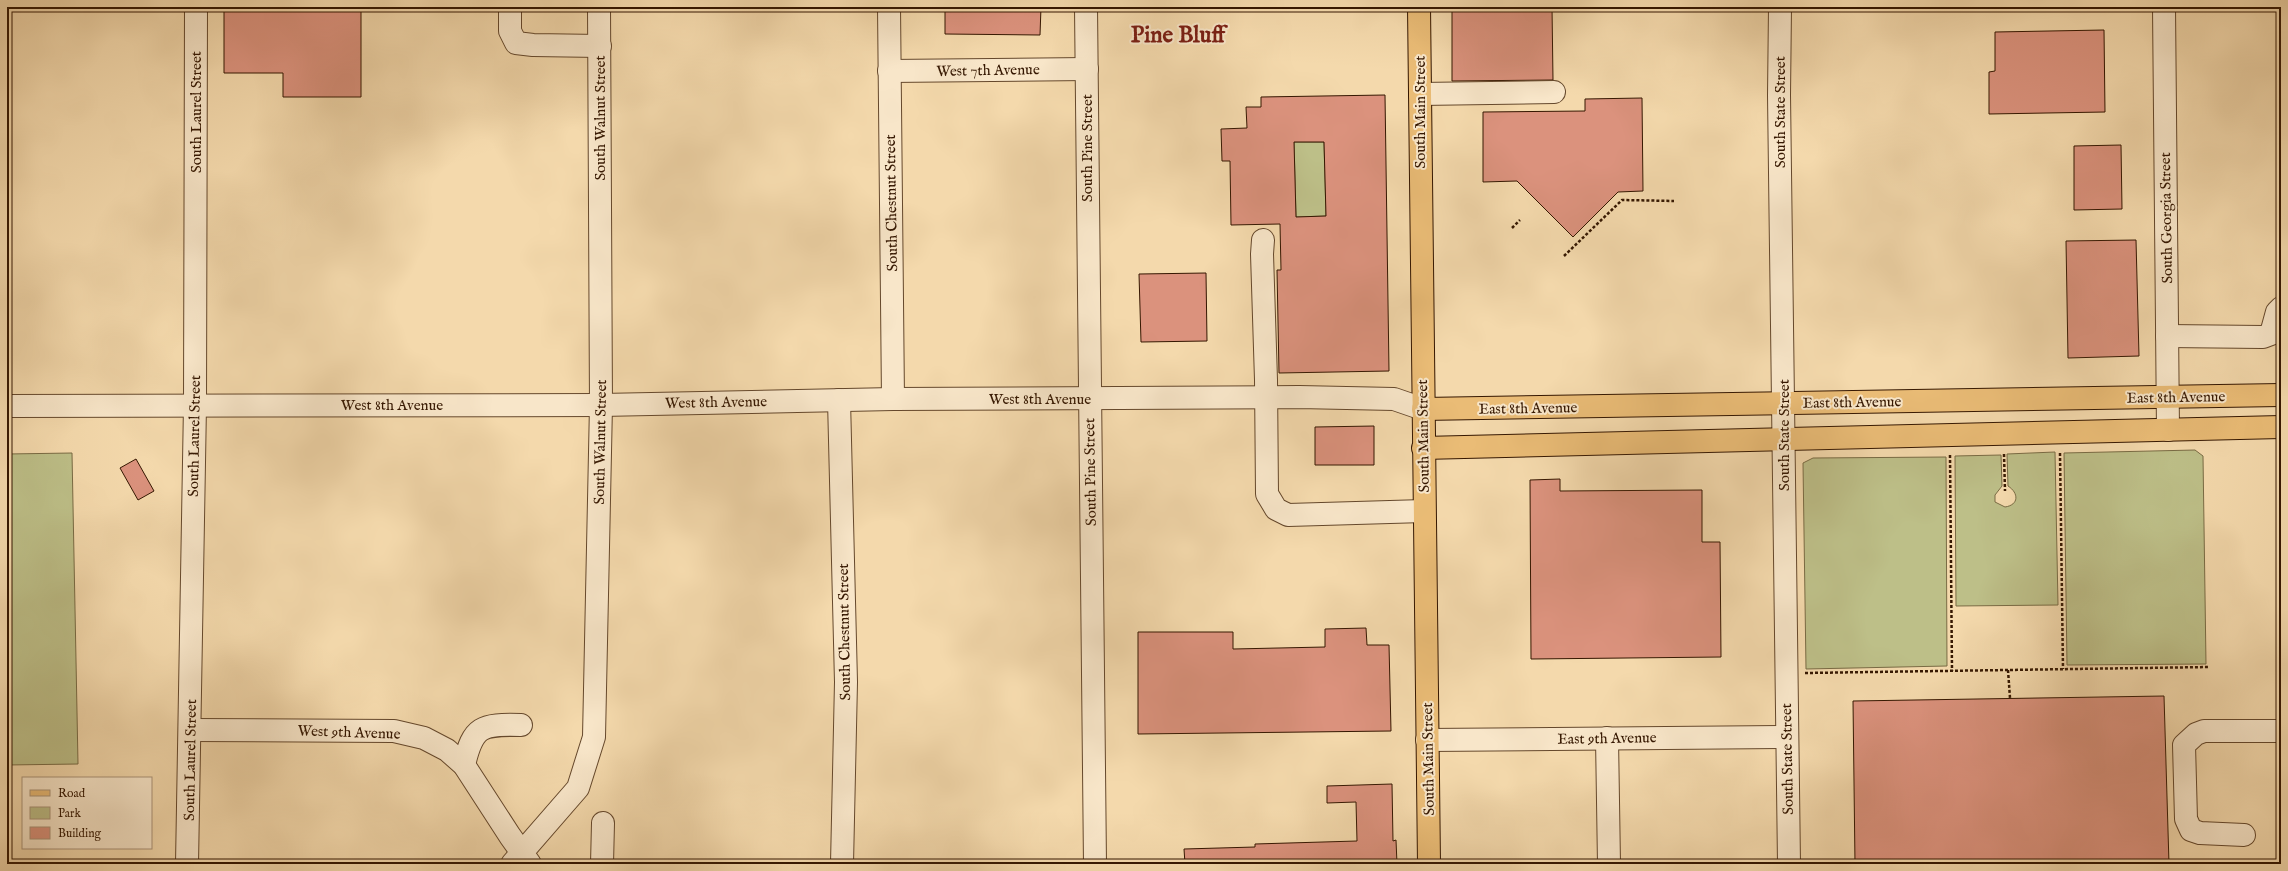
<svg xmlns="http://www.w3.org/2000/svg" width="2288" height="871" viewBox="0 0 2288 871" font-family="'IM FELL English',serif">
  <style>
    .green { fill: #bdbf88; stroke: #796b44 }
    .building { fill: #db927d; stroke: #351701; fill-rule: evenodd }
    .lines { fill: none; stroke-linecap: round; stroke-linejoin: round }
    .minor-casing { stroke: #65482c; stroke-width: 24 }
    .major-casing { stroke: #351701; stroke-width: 24 }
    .path { stroke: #351701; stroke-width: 2.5; stroke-dasharray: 3 2; stroke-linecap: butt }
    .minor { stroke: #f8e6c9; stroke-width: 22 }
    .major { stroke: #eabc76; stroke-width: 22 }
    .labels { text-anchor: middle; stroke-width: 4; stroke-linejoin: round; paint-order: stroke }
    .street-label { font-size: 15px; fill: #351701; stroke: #f8e6c9 }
    .town-label { font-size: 23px; font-weight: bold; fill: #7a1f14; stroke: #f8e6c9 }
  </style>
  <rect width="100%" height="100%" fill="#f4d9ac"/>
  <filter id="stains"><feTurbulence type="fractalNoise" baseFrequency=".005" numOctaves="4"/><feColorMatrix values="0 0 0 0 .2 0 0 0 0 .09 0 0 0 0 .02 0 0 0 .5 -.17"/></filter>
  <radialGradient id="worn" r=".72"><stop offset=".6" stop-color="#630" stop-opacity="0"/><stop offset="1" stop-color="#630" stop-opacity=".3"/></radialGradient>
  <!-- green -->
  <g class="green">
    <polygon points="1294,142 1324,142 1326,216 1296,217"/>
    <polygon points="2195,450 2203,456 2206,664 2067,665 2064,453"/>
    <path d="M2055,452L2058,605L1956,606L1955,456L2001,455L2002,486L1995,495V502L2005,507C2019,505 2019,493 2008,486L2007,454Z"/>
    <polygon points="72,453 78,764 7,765 7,454"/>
    <polygon points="1946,457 1947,666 1806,669 1803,463 1813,458"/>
  </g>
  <!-- building -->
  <g class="building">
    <polygon points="224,7 361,7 361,97 283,97 283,73 224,73"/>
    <polygon points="945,7 1041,7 1040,35 945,34"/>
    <polygon points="1452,7 1552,7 1553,80 1452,81"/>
    <polygon points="2104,30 2105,112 1989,114 1989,72 1995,71 1995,32"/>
    <path d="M1385,95L1389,371L1279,373L1277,270H1281L1280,224L1231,225L1230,161H1222L1221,129L1247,128L1246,107H1261V97ZM1294,142H1324L1326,216L1296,217Z"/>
    <polygon points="1642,98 1643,191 1618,192 1573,237 1517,181 1483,182 1483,112 1585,111 1585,99"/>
    <polygon points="2121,145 2122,209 2074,210 2074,146"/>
    <polygon points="2136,240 2139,356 2068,358 2066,241"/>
    <polygon points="1206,273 1207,341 1141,342 1139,274"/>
    <polygon points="1374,426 1374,465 1315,465 1315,427"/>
    <polygon points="136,459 154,491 138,500 120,468"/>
    <polygon points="1560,479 1560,491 1702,490 1702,542 1720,542 1721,657 1531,659 1530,480"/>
    <polygon points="1366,628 1367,645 1389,645 1391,731 1138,734 1138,632 1233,632 1233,649 1325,647 1325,629"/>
    <polygon points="2164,696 2169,864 1855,864 1853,701"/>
    <polygon points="1392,784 1393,841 1396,840 1397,864 1185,864 1184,849 1255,847 1255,844 1357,841 1356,802 1327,803 1327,786"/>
  </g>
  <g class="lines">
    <!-- minor casing -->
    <g class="minor-casing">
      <g id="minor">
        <polyline points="510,7 510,31 516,43 533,45 600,46"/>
        <polyline points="889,7 893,399"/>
        <polyline points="1086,7 1095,864"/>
        <polyline points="1780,7 1779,95 1789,864"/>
        <polyline points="2164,7 2168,430"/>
        <polyline points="889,71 1087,69"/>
        <polyline points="1420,94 1554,92"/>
        <polyline points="1263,240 1262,254 1266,380 1267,494 1276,509 1288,515 1424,511"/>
        <polyline points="2167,336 2263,337 2271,334 2277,312 2281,308"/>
        <polyline points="839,400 846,682 842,864"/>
        <polyline points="7,406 601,405 893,399 1299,397 1394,399 1423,409"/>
        <polyline points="190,730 394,731 424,738 447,750 464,765 510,836 530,864"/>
        <polyline points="1607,738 1609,864"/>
        <polyline points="1427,740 1787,737"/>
        <path d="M464,765C473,726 481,724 521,725"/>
        <polyline points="2244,835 2200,833 2191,830 2186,819 2184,745 2196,734 2204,731 2281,731"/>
        <polyline points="187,864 195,405 196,7"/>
        <polyline points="512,864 578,788 594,737 601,405 599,7"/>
        <polyline points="602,864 603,823"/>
      </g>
    </g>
    <!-- major casing -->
    <g class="major-casing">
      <g id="major">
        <polyline points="1419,7 1429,864"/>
        <polyline points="1423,409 2281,395"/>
        <polyline points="1423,448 2281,427"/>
      </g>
    </g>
    <!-- path -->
    <g class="path">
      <polyline points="1512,228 1520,220"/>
      <polyline points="1564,256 1622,200 1674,201"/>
      <polyline points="2060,453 2063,669"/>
      <polyline points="2004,454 2005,491"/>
      <polyline points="1950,455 1952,671"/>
      <polyline points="2008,670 2010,698"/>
      <polyline points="1805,673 2209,667"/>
    </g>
    <!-- minor -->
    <use href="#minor" class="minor"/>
    <!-- major -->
    <use href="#major" class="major"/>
  </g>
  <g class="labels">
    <!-- street labels -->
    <g class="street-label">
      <text transform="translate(988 70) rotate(-1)" y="5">West 7th Avenue</text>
      <text transform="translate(196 112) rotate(-90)" y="5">South Laurel Street</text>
      <text transform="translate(1420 112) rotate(-90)" y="5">South Main Street</text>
      <text transform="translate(1780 112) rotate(-90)" y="5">South State Street</text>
      <text transform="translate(600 118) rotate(-90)" y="5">South Walnut Street</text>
      <text transform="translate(1087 148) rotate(-90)" y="5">South Pine Street</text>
      <text transform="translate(891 203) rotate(-91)" y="5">South Chestnut Street</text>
      <text transform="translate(2166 218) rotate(-91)" y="5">South Georgia Street</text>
      <text transform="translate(2176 397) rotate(-1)" y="5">East 8th Avenue</text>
      <text x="1040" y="404">West 8th Avenue</text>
      <text transform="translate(716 402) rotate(-1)" y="5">West 8th Avenue</text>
      <text transform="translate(1852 402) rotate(-1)" y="5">East 8th Avenue</text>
      <text x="392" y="410">West 8th Avenue</text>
      <text transform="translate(1528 408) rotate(-1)" y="5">East 8th Avenue</text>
      <text transform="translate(1784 435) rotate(-90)" y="5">South State Street</text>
      <text transform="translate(194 436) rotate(-89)" y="5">South Laurel Street</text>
      <text transform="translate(1423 436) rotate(-91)" y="5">South Main Street</text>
      <text transform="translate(600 442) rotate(-89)" y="5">South Walnut Street</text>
      <text transform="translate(1090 472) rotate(-91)" y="5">South Pine Street</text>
      <text transform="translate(844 632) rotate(-91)" y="5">South Chestnut Street</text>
      <text transform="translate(349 732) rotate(2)" y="5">West 9th Avenue</text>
      <text transform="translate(1607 738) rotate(-1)" y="5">East 9th Avenue</text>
      <text transform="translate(1428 759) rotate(-91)" y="5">South Main Street</text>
      <text transform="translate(1787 759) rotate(-91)" y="5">South State Street</text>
      <text transform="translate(190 760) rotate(-89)" y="5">South Laurel Street</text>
    </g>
    <!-- town labels -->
    <g class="town-label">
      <text x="1178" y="42">Pine Bluff</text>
    </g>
  </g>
  <!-- margin -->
  <rect width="2288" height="871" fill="none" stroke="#f4d9ac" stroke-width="24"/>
  <rect x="8" y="8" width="2272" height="855" fill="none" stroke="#351701" stroke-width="2"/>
  <rect x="12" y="12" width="2264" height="847" fill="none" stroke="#351701"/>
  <!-- legend -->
  <rect x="22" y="777" width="130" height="72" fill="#f8e6c9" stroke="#aa9379"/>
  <rect x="30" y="790" width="20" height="6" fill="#eabc76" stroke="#aa9379"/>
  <text x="58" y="797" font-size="12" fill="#351701">Road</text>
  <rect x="30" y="807" width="20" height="12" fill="#bdbf88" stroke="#aa9379"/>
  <text x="58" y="817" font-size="12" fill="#351701">Park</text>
  <rect x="30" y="827" width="20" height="12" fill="#db927d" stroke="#aa9379"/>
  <text x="58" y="837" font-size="12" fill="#351701">Building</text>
  <rect width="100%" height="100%" filter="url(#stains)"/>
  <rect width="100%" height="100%" fill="url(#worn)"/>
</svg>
